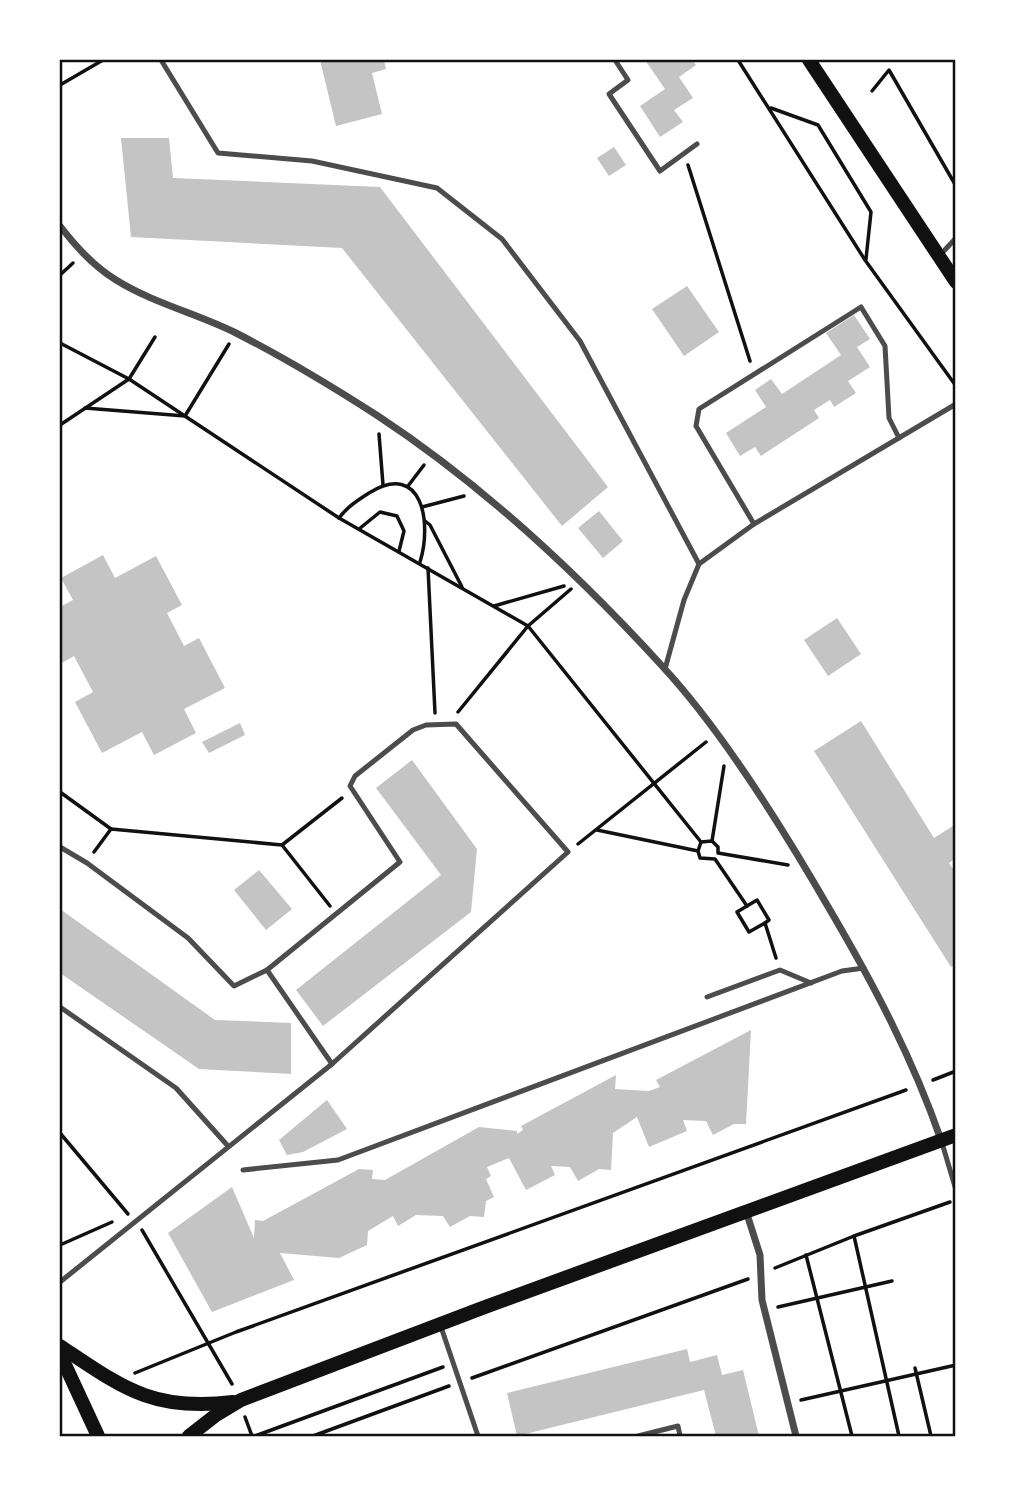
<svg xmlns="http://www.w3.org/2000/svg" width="1015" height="1496" viewBox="0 0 1015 1496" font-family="'Exo 2',sans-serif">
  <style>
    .building { fill: #c4c4c4 }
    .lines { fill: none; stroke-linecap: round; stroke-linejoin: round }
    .path { stroke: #111; stroke-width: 3.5 }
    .service { stroke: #4c4c4c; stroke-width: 5 }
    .minor { stroke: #4c4c4c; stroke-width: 7 }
    .secondary { stroke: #111; stroke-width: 14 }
    .neatline { fill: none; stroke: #111; stroke-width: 2.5 }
  </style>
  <rect width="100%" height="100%" fill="#fff"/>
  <!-- building -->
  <g class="building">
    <polygon points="320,60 384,60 386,69 372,73 382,114 336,126"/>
    <polygon points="645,60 692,60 696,65 679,77 693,98 674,110 683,122 660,137 640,106 665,89"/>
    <polygon points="121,138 169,138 173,178 380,187 608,487 562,526 342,248 131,237"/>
    <polygon points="614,147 626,165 609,176 597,158"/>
    <polygon points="687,286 719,332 684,356 652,309"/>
    <polygon points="854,315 870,339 857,347 870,367 848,381 856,393 834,407 830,400 814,410 819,418 761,456 755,447 740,456 726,433 766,407 755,390 771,379 782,394 841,355 826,333"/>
    <polygon points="599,511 623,541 603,558 578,528"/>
    <polygon points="103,555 115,578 156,556 182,605 167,613 184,646 199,638 225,688 184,709 196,733 154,755 142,732 102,753 75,702 93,692 74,656 60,664 60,607 73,600 61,578"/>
    <polygon points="837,618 861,654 828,676 804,640"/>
    <polygon points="861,721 934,838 956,824 956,858 949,863 956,873 956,965 951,967 814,751"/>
    <polygon points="240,723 245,735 209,753 202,742"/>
    <polygon points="412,760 477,849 471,912 323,1026 296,990 441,875 376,788"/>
    <polygon points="259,870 292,909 266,930 234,890"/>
    <polygon points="60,909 215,1020 291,1023 291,1074 199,1069 60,973"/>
    <polygon points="751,1030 746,1124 734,1124 713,1135 706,1121 683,1120 687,1131 649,1147 637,1117 613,1133 611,1170 599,1169 578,1181 570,1167 551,1166 555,1175 526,1190 509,1158 487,1167 491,1176 486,1179 494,1197 486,1201 484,1217 470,1216 450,1227 443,1216 416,1215 398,1226 393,1216 368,1231 367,1245 339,1258 280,1253 294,1280 212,1312 168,1233 232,1187 254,1238 255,1220 263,1221 359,1169 373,1170 372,1179 385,1180 479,1127 517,1131 517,1134 523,1130 521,1126 616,1075 615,1089 649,1091 660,1087 656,1080"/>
    <polygon points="327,1100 347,1129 303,1152 287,1155 279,1140"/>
    <polygon points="687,1349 690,1362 717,1355 722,1375 743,1370 759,1436 716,1436 704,1390 517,1436 507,1393"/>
  </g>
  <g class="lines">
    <!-- path -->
    <g class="path">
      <polyline points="738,60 865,260 956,386"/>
      <polyline points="60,85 103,60"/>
      <polyline points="872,91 889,70 956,186"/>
      <polyline points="771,108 818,125 871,212 866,259"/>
      <polyline points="688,165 750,361"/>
      <polyline points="60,275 73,263"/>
      <polyline points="60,343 129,379 155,337"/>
      <polyline points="85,408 185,416 229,344"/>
      <polyline points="60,425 129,379 339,518 528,626 701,842 698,851 700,858 715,859 747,906 757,900 769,920 765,923 776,958"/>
      <polyline points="379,434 383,485"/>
      <polyline points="408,486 424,465"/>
      <polyline points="422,507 464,496"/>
      <path d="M339,518C347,507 358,500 369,493C423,460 432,524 420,562"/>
      <polyline points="425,521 430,525 462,587"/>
      <polyline points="359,529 380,512 397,516 404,531 399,551"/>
      <polyline points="428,568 435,713"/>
      <polyline points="494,606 564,586"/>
      <polyline points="458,712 528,626 571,589"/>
      <polyline points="60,792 111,829"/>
      <polyline points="597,830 698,851"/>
      <polyline points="712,841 724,766"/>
      <polyline points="701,842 712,841 718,847 718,853 788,865"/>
      <polyline points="578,844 706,742"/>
      <polyline points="94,852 111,829 282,845"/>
      <polyline points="330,906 282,845 342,798"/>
      <polyline points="747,906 737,912 749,932 765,923"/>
      <polyline points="933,1080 956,1071"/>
      <polyline points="60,1133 128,1214"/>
      <polyline points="142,1230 232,1384"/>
      <polyline points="60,1245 112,1222"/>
      <polyline points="806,1255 852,1436"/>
      <polyline points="775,1268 854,1236"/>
      <polyline points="778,1307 892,1281"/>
      <polyline points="915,1368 931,1436"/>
      <polyline points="135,1373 236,1332 906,1090"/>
      <polyline points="472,1378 748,1279"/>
      <polyline points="801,1400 956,1365"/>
      <polyline points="245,1417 252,1436"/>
      <polyline points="255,1436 443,1367"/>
      <polyline points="313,1436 449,1386"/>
      <polyline points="899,1436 854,1236 950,1202"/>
    </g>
    <!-- service -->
    <g class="service">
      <polyline points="161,60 218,153 312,161 437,188 502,239 580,341 699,564"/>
      <polyline points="615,60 628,80 609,94 660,171 697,144"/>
      <polyline points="941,254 956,238"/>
      <polyline points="754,524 696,426 699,409 861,307 885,346 889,418 899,438"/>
      <polyline points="665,669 684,600 699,564 754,524 956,404"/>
      <polyline points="60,847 87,863 188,938 234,986 267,970 400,862 350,786 355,776 413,730 426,725 456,724 568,852 332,1064 60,1282"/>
      <polyline points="267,970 332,1064"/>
      <polyline points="707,997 780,970 811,983"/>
      <polyline points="60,1007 176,1088 228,1146"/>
      <polyline points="942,1143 956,1190"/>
      <polyline points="243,1170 338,1160 842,971 864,968"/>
      <polyline points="441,1327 478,1436"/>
      <polyline points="638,1436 678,1426 680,1436"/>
    </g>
    <!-- minor -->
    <g class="minor">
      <path d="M60,226C76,247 93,266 116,280C153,303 198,314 236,333C285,358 333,387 378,416C483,485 579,575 663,667C724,733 785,832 830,910C874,985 913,1059 941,1140"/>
      <polyline points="746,1211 760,1255 762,1300 796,1436"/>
    </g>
    <!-- secondary -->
    <g class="secondary">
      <polyline points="809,60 956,282"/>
      <path d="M60,1346C123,1388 153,1412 233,1402"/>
      <polyline points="60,1354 98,1436"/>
      <polyline points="189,1436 216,1415 241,1400 485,1307 956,1135"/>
    </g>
  </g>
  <!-- border -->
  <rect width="1015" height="1496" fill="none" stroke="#ffffff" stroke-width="122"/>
  <rect x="61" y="61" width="893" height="1374" class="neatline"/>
</svg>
